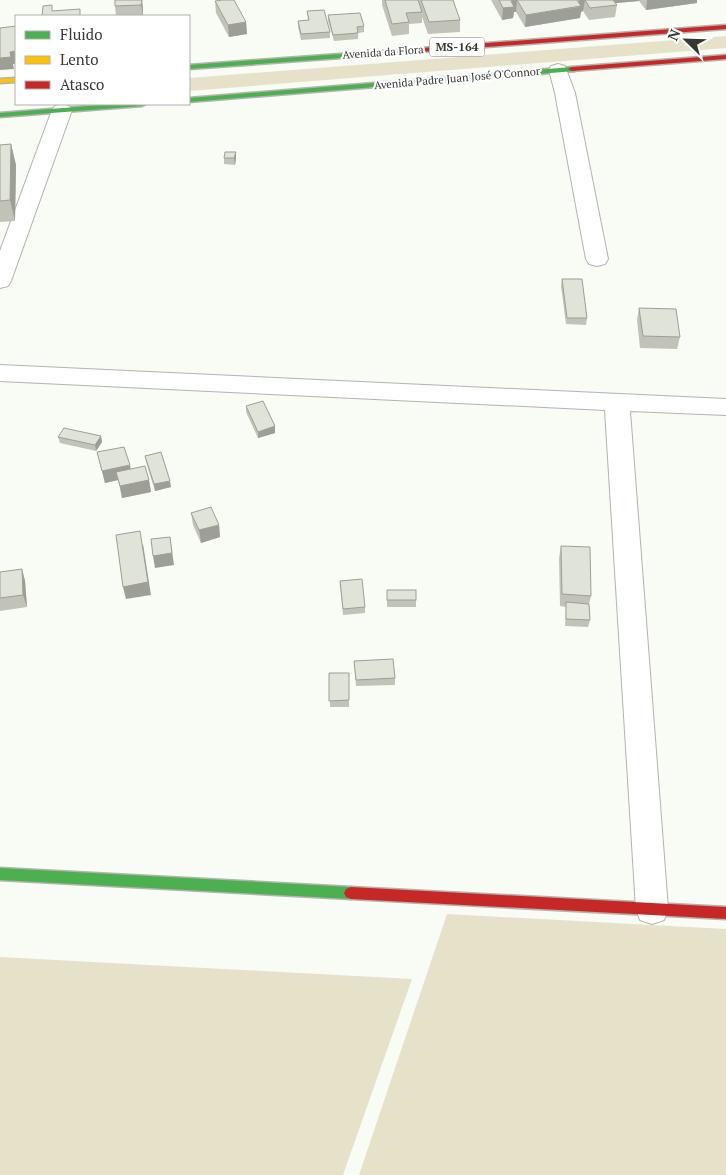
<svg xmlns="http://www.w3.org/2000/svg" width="726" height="1175" viewBox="0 0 726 1175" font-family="'PT Serif',serif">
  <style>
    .green { fill: #e6e2ca }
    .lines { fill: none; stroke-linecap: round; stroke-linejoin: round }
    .street-casing { stroke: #b2b4af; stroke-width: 2 }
    .fast-casing { stroke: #b2b4af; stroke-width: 3 }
    .slow-casing { stroke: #b2b4af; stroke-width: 3 }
    .jam-casing { stroke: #b2b4af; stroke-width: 3 }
    .street { fill: #fefffe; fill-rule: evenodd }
    .fast { fill: #4caf50; fill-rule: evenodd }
    .slow { fill: #ffc107; fill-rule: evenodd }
    .jam { fill: #c62828; fill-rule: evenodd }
    .wall { fill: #c1c3b9 }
    .shaded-wall { fill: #9d9f96 }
    .building { fill: #e0e3d7; stroke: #9d9f96 }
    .labels { text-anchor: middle; stroke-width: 4.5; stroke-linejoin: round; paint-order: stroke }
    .far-street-label { font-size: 11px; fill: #363933; stroke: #fff }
    .shield { fill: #fff; stroke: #727470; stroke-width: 1 }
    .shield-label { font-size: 12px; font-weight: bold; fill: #363933 }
  </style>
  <rect width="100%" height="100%" fill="#f8fcf5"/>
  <!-- green -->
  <g class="green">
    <polygon points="726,36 726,48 189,91 189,78"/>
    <polygon points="447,914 726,929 726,1175 359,1175"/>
    <polygon points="0,957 412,979 343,1175 0,1175"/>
  </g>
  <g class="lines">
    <!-- street casing -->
    <g class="street-casing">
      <g id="street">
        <polygon points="558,64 565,66 575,93 608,259 605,264 597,266 589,264 586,259 555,93 549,70 551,66"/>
        <polygon points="62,104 69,106 72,110 11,281 8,286 0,288 0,251 52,110 55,106"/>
        <polygon points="0,365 726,399 726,415 630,411 668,909 664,920 652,924 640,920 636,909 605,410 0,381"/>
      </g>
    </g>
    <!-- fast casing -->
    <g class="fast-casing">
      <g id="fast">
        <polygon points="408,49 411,49 411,53 189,69 189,65"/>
        <polygon points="572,67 576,69 575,71 189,102 189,98"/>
        <polygon points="114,104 146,104 142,106 0,117 0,113"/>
        <polygon points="0,868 351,887 356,889 358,893 356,897 351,899 0,880"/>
      </g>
    </g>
    <!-- slow casing -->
    <g class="slow-casing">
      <polygon id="slow" points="16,78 16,82 0,83 0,79"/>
    </g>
    <!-- jam casing -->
    <g class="jam-casing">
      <g id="jam">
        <polygon points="726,25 726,29 408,53 404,51 408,49"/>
        <polygon points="726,55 726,59 572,71 568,69 572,67"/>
        <polygon points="351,887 726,907 726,919 351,899 346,897 344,893 346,889"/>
      </g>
    </g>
    <!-- street -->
    <use href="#street" class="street"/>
    <!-- fast -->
    <use href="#fast" class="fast"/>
    <!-- slow -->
    <use href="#slow" class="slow"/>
    <!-- jam -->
    <use href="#jam" class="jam"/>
  </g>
  <!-- wall -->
  <g class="wall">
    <polygon points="142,0 143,10 143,16 116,16 115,6"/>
    <polygon points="382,0 453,0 460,20 460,32 428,34 422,17 422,23 409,24 409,34 392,36 382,5"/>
    <polygon points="491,0 697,0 697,3 646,10 639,1 615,3 617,5 615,17 589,20 583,11 581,12 580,18 525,27 516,12 514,12 513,18 502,20"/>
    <polygon points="215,1 246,22 247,34 229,37 216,13"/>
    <polygon points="307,11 330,32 330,38 301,40 298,27 298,21 308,20"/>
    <polygon points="328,15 364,26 364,32 358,33 358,39 334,41 328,21"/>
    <polygon points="11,144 16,165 15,221 0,222 0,145"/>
    <polygon points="236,152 236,159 235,165 224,164 224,158"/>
    <polygon points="562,279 587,318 586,325 566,324 561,286"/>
    <polygon points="639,308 680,337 677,349 640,348 637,320"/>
    <polygon points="246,406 275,433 258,438 246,412"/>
    <polygon points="101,436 102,442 96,451 60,443 58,437"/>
    <polygon points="97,452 130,469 149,480 151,492 122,498 118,480 105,483"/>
    <polygon points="145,456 171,487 155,491 146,462"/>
    <polygon points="191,513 219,525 220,537 201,543 193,525"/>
    <polygon points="561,546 591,596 589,604 590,620 588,627 565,626 566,607 560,606 559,558"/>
    <polygon points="22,569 25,581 27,607 0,611 0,572"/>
    <polygon points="340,581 365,607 365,613 343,615"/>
    <polygon points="387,590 416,600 416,607 387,607"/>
    <polygon points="354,661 395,678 395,685 356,686"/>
    <polygon points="329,673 349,673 349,707 330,707"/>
  </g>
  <!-- shaded-wall -->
  <g class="shaded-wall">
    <polygon points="142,0 143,10 143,16 141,5"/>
    <polygon points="517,0 516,12 514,12 513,18 502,20 503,8 511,1"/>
    <polygon points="579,0 585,0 583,11 581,12 580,18 525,27 526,15 579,7"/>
    <polygon points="607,0 639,0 639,1 606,4"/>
    <polygon points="647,0 697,0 697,3 646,10"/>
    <polygon points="246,22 247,34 229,37 228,25"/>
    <polygon points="16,51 16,64 13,64 14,69 0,70 0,58 10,52"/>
    <polygon points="11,144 16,165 15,221 10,200"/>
    <polygon points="236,152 236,159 235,165 234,158"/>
    <polygon points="275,426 275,433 258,438 258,432"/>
    <polygon points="101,436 102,442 96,451 95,445"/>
    <polygon points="130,465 132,477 116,472 118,480 105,483 102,471"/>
    <polygon points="149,480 151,492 122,498 120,486"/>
    <polygon points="170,481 171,487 155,491 154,484"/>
    <polygon points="219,525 220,537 201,543 199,530"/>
    <polygon points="170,537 174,565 155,568 153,556"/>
    <polygon points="143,544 151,595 126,599 123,587"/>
    <polygon points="22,569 25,581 27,607 23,595"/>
  </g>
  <!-- building -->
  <g class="building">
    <polygon points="115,0 142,0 141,5 115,6"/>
    <polygon points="223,0 234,0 246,22 228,25 215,1"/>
    <polygon points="385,0 418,0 422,12 406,13 409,22 392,24"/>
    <polygon points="421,0 453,0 460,20 429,22"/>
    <polygon points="499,0 516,0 511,1 514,7 503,8"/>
    <polygon points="517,0 577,0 581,6 526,15"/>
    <polygon points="585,0 613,0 617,5 590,8"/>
    <polygon points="52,5 52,11 80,9 80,16 42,16 43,6"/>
    <polygon points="324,10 330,32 301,34 298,21 309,20 307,11"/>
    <polygon points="360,13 364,26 357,27 358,33 333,35 328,15"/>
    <polygon points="16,26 16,51 10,52 11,57 0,58 0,28"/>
    <polygon points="11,144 10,200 0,201 0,145"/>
    <polygon points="225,152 236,152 234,158 224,158"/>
    <polygon points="562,279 582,279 587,318 567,318"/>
    <polygon points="639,308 676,309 680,337 643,336"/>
    <polygon points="263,401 275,426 258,432 246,406"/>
    <polygon points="64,428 101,436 95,445 58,437"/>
    <polygon points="124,447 130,465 102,471 97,452"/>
    <polygon points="161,452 170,481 154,484 145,456"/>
    <polygon points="145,466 149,480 120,486 116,472"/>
    <polygon points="211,507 219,525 199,530 191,513"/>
    <polygon points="140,531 148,582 123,587 116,535"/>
    <polygon points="170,537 172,553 153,556 151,539"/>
    <polygon points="561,546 590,547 591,596 562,594"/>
    <polygon points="22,569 23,595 0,598 0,572"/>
    <polygon points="362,579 365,607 343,609 340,581"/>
    <rect x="387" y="590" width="29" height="10"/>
    <polygon points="566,602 589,604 590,620 566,619"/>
    <polygon points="393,659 395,678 356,680 354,661"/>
    <polygon points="329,673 349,673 349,700 329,701"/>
  </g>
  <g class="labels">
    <!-- far-street labels -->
    <g class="far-street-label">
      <text transform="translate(383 52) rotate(-4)" y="4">Avenida da Flora</text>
      <text transform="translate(457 78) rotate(-5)" y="4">Avenida Padre Juan José O'Connor</text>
    </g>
    <!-- shield labels -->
    <rect class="shield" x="429.5" y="37.5" width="55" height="19" rx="4"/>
    <g class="shield-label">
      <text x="457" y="51">MS-164</text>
    </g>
  </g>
  <!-- legend -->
  <rect x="15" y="15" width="175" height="90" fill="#ffffff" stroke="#afb0ad"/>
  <rect x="25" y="31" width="25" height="8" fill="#4caf50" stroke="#afb0ad"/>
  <text x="60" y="40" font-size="15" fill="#363933">Fluido</text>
  <rect x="25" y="56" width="25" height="8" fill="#ffc107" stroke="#afb0ad"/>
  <text x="60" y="65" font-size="15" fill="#363933">Lento</text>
  <rect x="25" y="81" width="25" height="8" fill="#c62828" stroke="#afb0ad"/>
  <text x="60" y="90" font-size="15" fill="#363933">Atasco</text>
  <!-- north arrow -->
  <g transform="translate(686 40) rotate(293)" stroke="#ffffff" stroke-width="4" paint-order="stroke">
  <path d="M0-4L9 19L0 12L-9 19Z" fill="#363933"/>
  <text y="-8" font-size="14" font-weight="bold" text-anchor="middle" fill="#363933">N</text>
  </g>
</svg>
